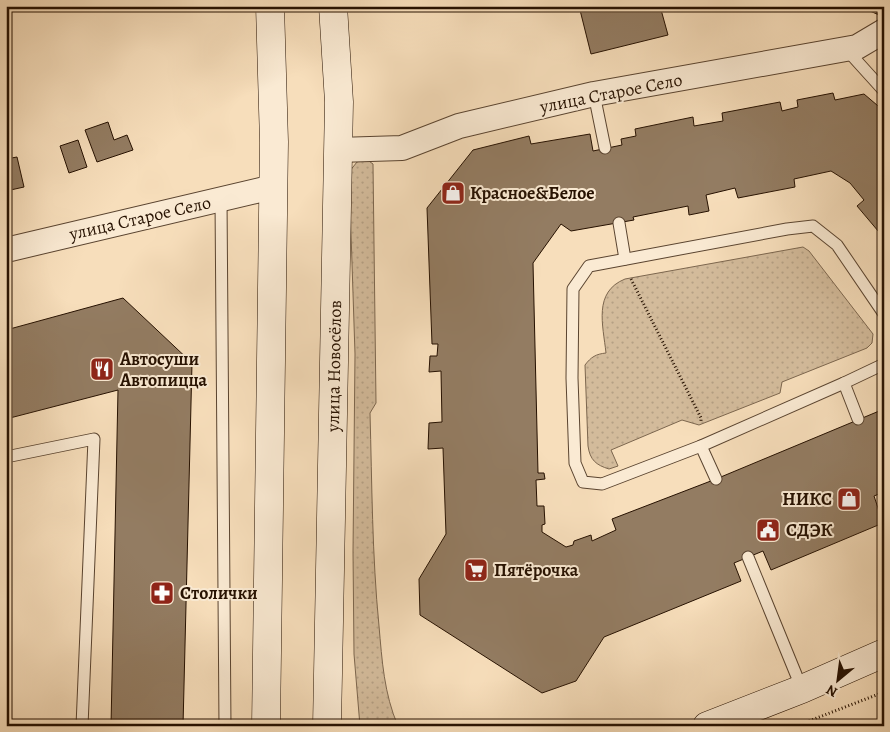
<svg xmlns="http://www.w3.org/2000/svg" width="890" height="732" viewBox="0 0 890 732" font-family="Alegreya,serif">
  <style>
    .grass { fill: url(#grass-dots); stroke: #7c664e }
    .building { fill: #937c62; stroke: #261101 }
    .lines { fill: none; stroke-linecap: round; stroke-linejoin: round }
    .lane-casing { stroke: #5a4430; stroke-width: 13 }
    .street-casing { stroke: #5a4430; stroke-width: 26 }
    .secondary-casing { stroke: #261101; stroke-width: 29 }
    .path { stroke: #261101; stroke-width: 3; stroke-dasharray: 1 2.5; stroke-linecap: butt }
    .lane { stroke: #faead3; stroke-width: 11 }
    .street { stroke: #faead3; stroke-width: 24 }
    .secondary { stroke: #faead3; stroke-width: 28 }
    .labels { text-anchor: middle; stroke-width: 4; stroke-linejoin: round; paint-order: stroke }
    .street-label { font-size: 18px; fill: #261101; stroke: #faead3 }
    .poi-label { font-size: 18px; font-weight: bold; fill: #261101; stroke: #faead3; text-anchor: start }
  </style>
  <defs>
    <pattern id="grass-dots" width="8" height="8" patternUnits="userSpaceOnUse" patternTransform="scale(1.25)"><rect width="8" height="8" fill="#d3bb9b"/><path d="M2 2h.1M6 6h.1" fill="none" stroke="#b5a084" stroke-width="1.8" stroke-linecap="round"/></pattern>
  </defs>
  <rect width="100%" height="100%" fill="#f7debb"/>
  <filter id="stains"><feTurbulence type="fractalNoise" baseFrequency=".004" numOctaves="4"/><feColorMatrix values="0 0 0 0 .2 0 0 0 0 .09 0 0 0 0 .02 0 0 0 .5 -.17"/></filter>
  <radialGradient id="worn" r=".72"><stop offset=".6" stop-color="#630" stop-opacity="0"/><stop offset="1" stop-color="#630" stop-opacity=".3"/></radialGradient>
  <!-- grass -->
  <g class="grass">
    <path d="M366,159L373,164L376,403L370,413C372,484 372,555 379,626C382,660 384,694 398,726H360L354,654L353,552L355,354L349,172L357,162Z"/>
    <path d="M803,247L809,251L873,334L872,343L867,348L782,382L780,393L699,425L682,420L611,450L618,466L609,469C596,465 590,460 588,446L585,365C591,357 596,354 606,353C603,325 593,292 625,279Z"/>
  </g>
  <!-- building -->
  <g class="building">
    <polygon points="579,6 660,6 668,35 591,54"/>
    <polygon points="858,6 884,6 884,17"/>
    <polygon points="833,93 835,100 864,94 884,111 884,238 857,206 864,200 850,183 831,171 794,179 795,187 738,198 735,188 706,195 709,211 689,215 688,206 633,217 634,220 571,231 561,224 533,263 538,473 544,473 545,479 536,480 537,506 544,506 545,524 542,525 542,532 566,547 573,545 574,541 591,535 592,541 616,530 612,519 716,479 884,409 884,492 874,496 883,523 771,570 763,551 734,563 741,581 604,637 576,681 542,693 420,615 419,579 446,534 443,448 428,449 429,423 442,422 441,371 429,372 430,356 437,356 438,344 432,344 427,208 473,150 529,136 531,144 590,134 593,151 622,145 621,139 636,136 635,129 693,117 694,126 723,121 722,113 780,102 782,111 798,107 797,100"/>
    <polygon points="108,122 114,140 127,135 133,150 97,162 85,130"/>
    <polygon points="78,140 87,167 69,173 60,146"/>
    <polygon points="17,157 24,187 6,191 6,159"/>
    <polygon points="123,298 192,363 183,726 111,726 118,390 6,419 6,330"/>
  </g>
  <g class="lines">
    <!-- lane casing -->
    <g class="lane-casing">
      <g id="lane">
        <polyline points="846,49 884,91"/>
        <polyline points="594,94 605,148"/>
        <polyline points="221,199 225,726"/>
        <polyline points="619,223 625,259"/>
        <polyline points="884,314 837,245 813,226 787,229 589,266 573,289 572,378 575,463 583,482 602,484 701,446 844,383 884,364"/>
        <polyline points="844,383 858,419"/>
        <polyline points="701,446 716,479"/>
        <polyline points="6,457 94,439 82,726"/>
        <polyline points="748,557 802,689"/>
      </g>
    </g>
    <!-- street casing -->
    <g class="street-casing">
      <g id="street">
        <polyline points="338,150 402,148 459,126 594,94 857,47 884,31"/>
        <polyline points="6,250 273,187"/>
      </g>
    </g>
    <!-- secondary casing -->
    <g class="secondary-casing">
      <g id="secondary">
        <polyline points="266,726 274,142 270,6"/>
        <polyline points="327,726 339,102 333,6"/>
        <polyline points="707,726 802,689 884,653"/>
      </g>
    </g>
    <!-- path -->
    <g class="path">
      <polyline points="631,279 701,418 701,423"/>
      <polyline points="796,726 884,692"/>
    </g>
    <!-- lane -->
    <use href="#lane" class="lane"/>
    <!-- street -->
    <use href="#street" class="street"/>
    <!-- secondary -->
    <use href="#secondary" class="secondary"/>
  </g>
  <!-- icons -->
  <defs>
    <g id="shop-square" transform="scale(1.25)"><rect x="-9" y="-9" width="18" height="18" rx="4" fill="#8f2418" stroke="#faead3"/><path d="M-5-2.5h2.3a2.7 3.5 0 0 1 5.4 0H5L5.5 6h-11ZM-1.5-2.5h3a1.5 2.3 0 0 0-3 0Z" fill="#fff"/></g>
    <g id="restaurant-square" transform="scale(1.25)"><rect x="-9" y="-9" width="18" height="18" rx="4" fill="#8f2418" stroke="#faead3"/><path d="M-5-6h1v4h1v-4h1v4h1v-4h1v5L-1.5 .5V6h-2V.5L-5-1ZM5-6V6H3V1.5H1.5Q1.5-4 5-6Z" fill="#fff"/></g>
    <g id="civic-square" transform="scale(1.25)"><rect x="-9" y="-9" width="18" height="18" rx="4" fill="#8f2418" stroke="#faead3"/><path d="M-.6-6.5H3V-4.5H.6V-3L4-1V1h2V6H-6V1h2V-1L-.6-3ZM-1.2 2.5V6h2.4V2.5Z" fill="#fff"/></g>
    <g id="supermarket-square" transform="scale(1.25)"><rect x="-9" y="-9" width="18" height="18" rx="4" fill="#8f2418" stroke="#faead3"/><path d="M-6-5.5h2.5l.6 2H6L4.5 2H-2.5L-4.4-4H-6ZM-1.5 3.2a1.3 1.3 0 1 0 .1 0ZM3 3.2a1.3 1.3 0 1 0 .1 0Z" fill="#fff"/></g>
    <g id="pharmacy-square" transform="scale(1.25)"><rect x="-9" y="-9" width="18" height="18" rx="4" fill="#8f2418" stroke="#faead3"/><path d="M-2-6h4v4h4v4h-4v4h-4v-4h-4v-4h4Z" fill="#fff"/></g>
  </defs>
  <g fill-rule="evenodd">
    <use href="#shop-square" x="453" y="193"/>
    <use href="#restaurant-square" x="102" y="369"/>
    <use href="#shop-square" x="849" y="499"/>
    <use href="#civic-square" x="768" y="530"/>
    <use href="#supermarket-square" x="476" y="570"/>
    <use href="#pharmacy-square" x="162" y="593"/>
  </g>
  <g class="labels">
    <!-- street labels -->
    <g class="street-label">
      <text transform="translate(611 93) rotate(-11)" y="6">улица Старое Село</text>
      <text transform="translate(140 218) rotate(-13)" y="6">улица Старое Село</text>
      <text transform="translate(334 366) rotate(-89)" y="6">улица Новосёлов</text>
    </g>
    <!-- poi labels -->
    <g class="poi-label">
      <text x="470" y="199">Красное&amp;Белое</text>
      <text x="120" y="365">Автосуши<tspan x="120" dy="21">Автопицца</tspan></text>
      <text x="832" y="505" text-anchor="end">НИКС</text>
      <text x="786" y="536">СДЭК</text>
      <text x="494" y="576">Пятёрочка</text>
      <text x="180" y="599">Столички</text>
    </g>
  </g>
  <!-- margin -->
  <rect width="890" height="732" fill="none" stroke="#f7debb" stroke-width="25"/>
  <rect x="8" y="8" width="875" height="717" fill="none" stroke="#261101" stroke-width="2.5"/>
  <rect x="12" y="12" width="865" height="707" fill="none" stroke="#261101"/>
  <!-- north arrow -->
  <g transform="translate(838 680) rotate(209)" stroke="#faead3" stroke-width="4" paint-order="stroke">
  <path d="M0-4L9 19L0 12L-9 19Z" fill="#261101"/>
  <text y="-8" font-size="14" font-weight="bold" text-anchor="middle" fill="#261101">N</text>
  </g>
  <rect width="100%" height="100%" filter="url(#stains)"/>
  <rect width="100%" height="100%" fill="url(#worn)"/>
</svg>
